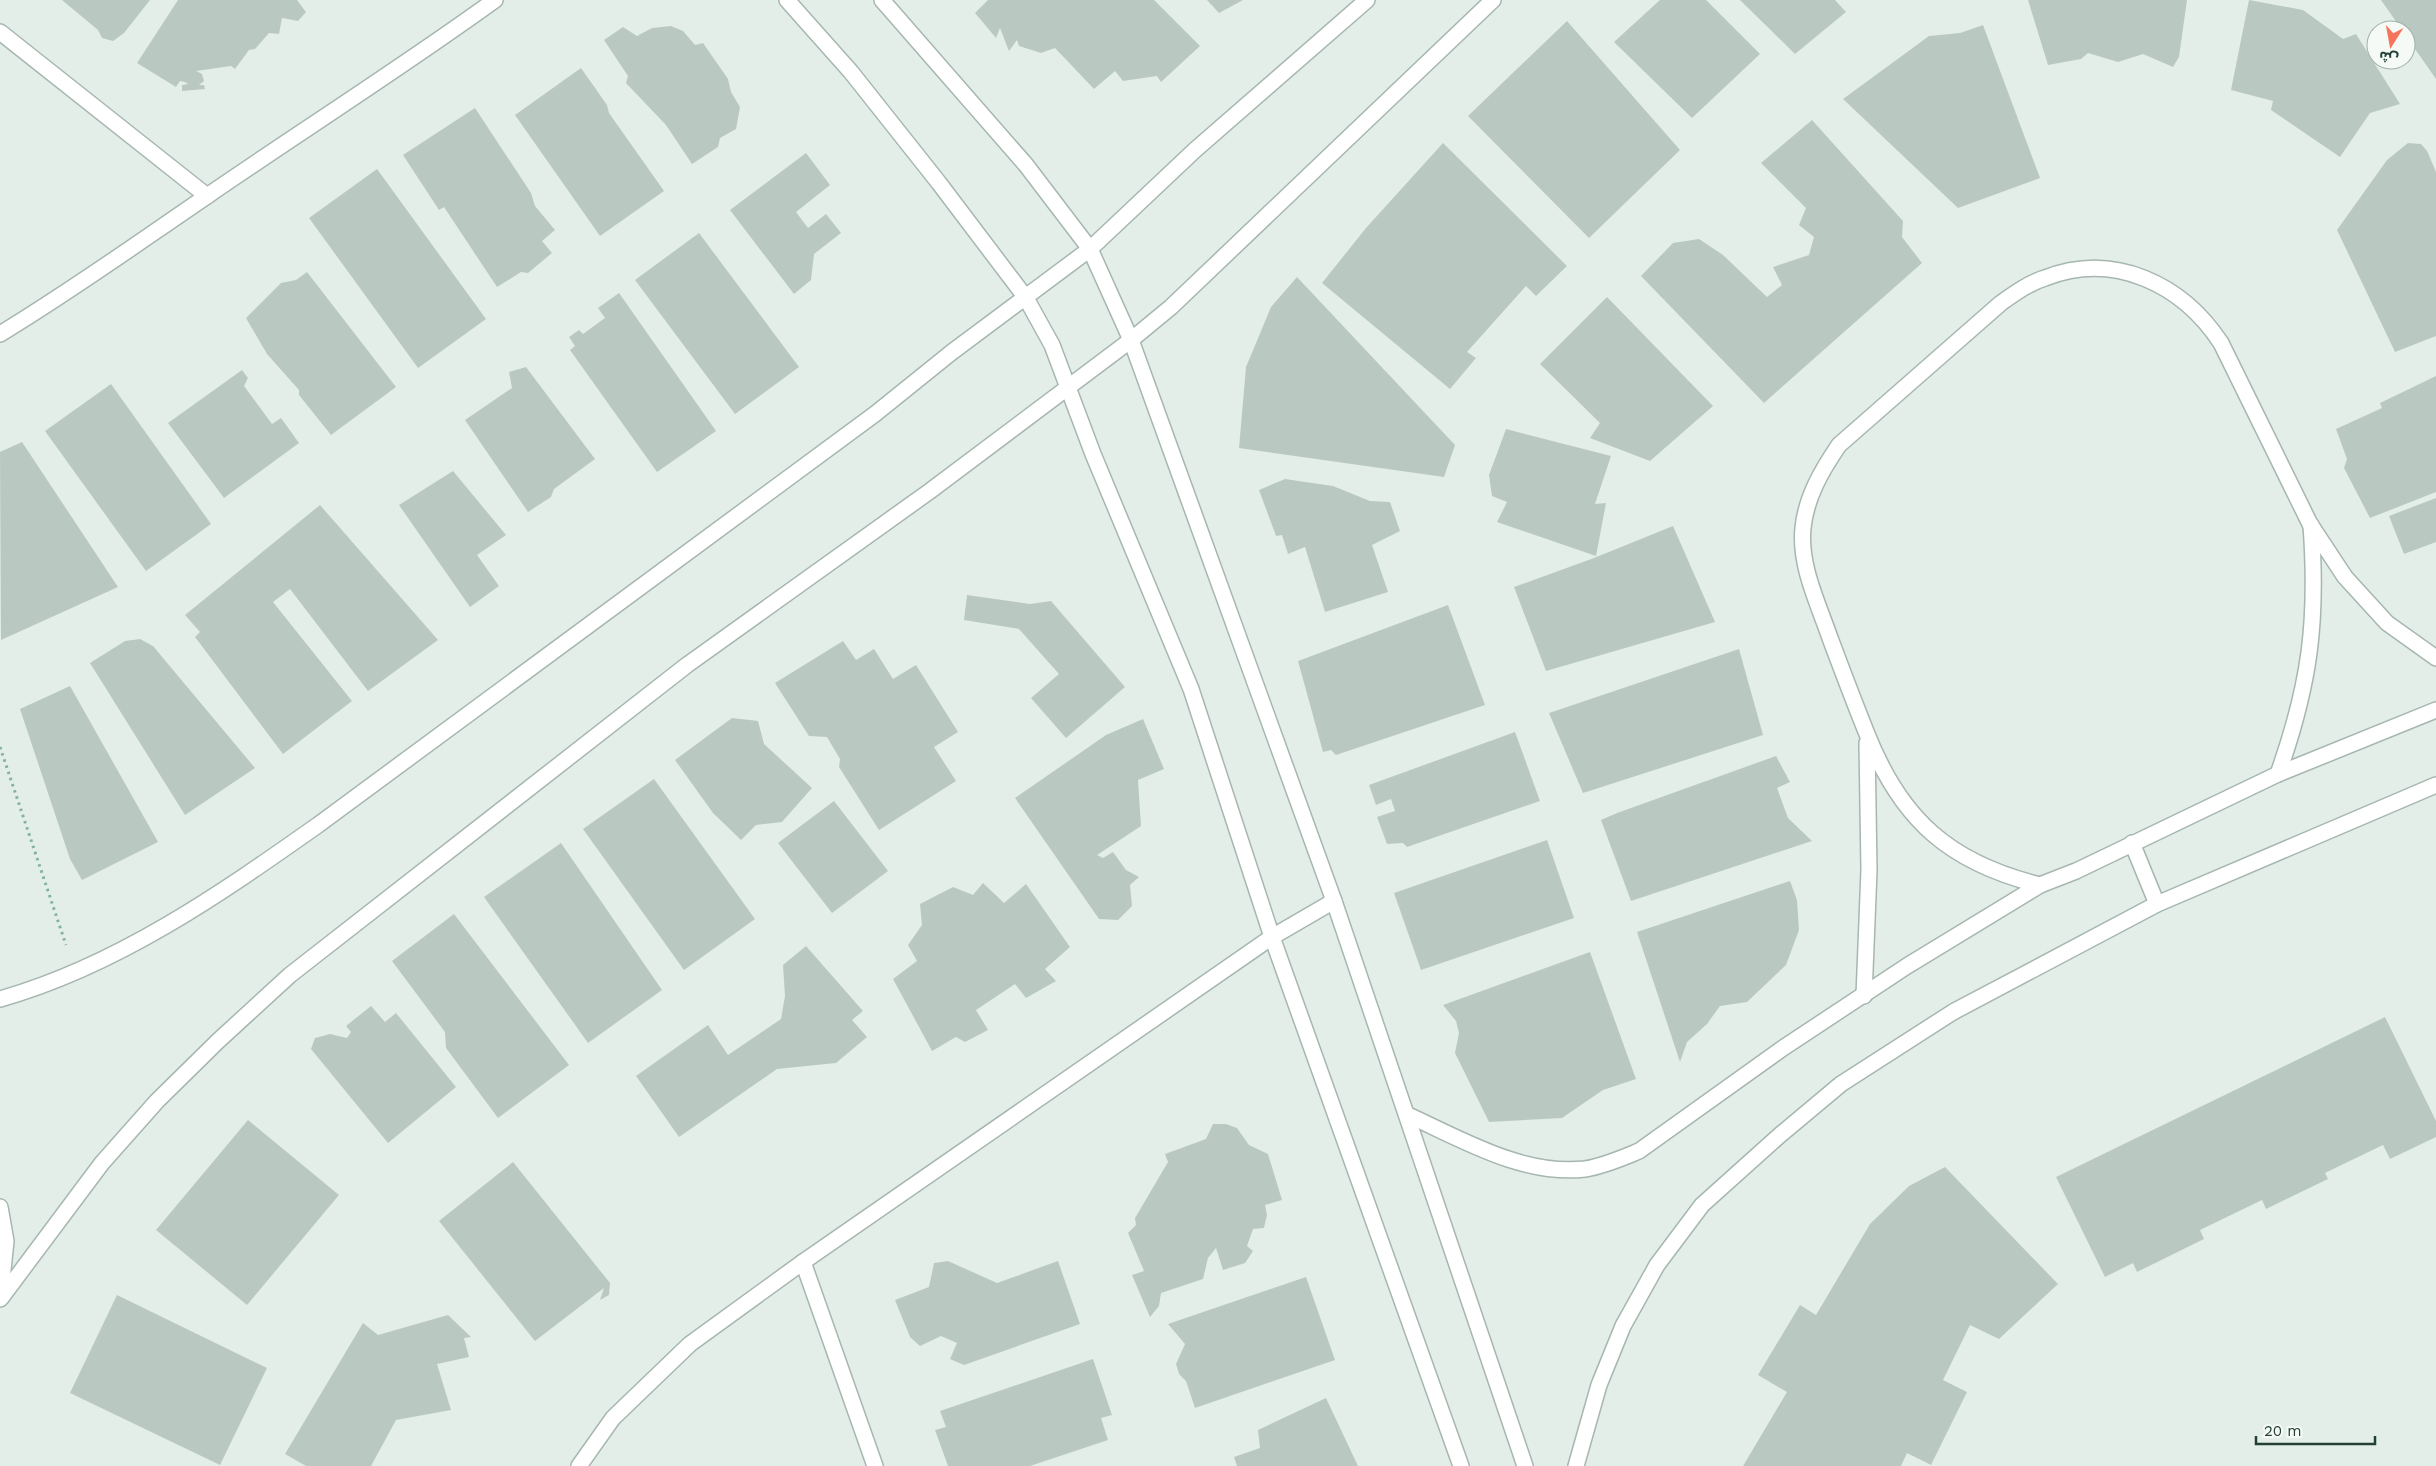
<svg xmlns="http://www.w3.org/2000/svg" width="2436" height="1466" viewBox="0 0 2436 1466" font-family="'Work Sans','Noto Sans Arabic',sans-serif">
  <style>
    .building { fill: #b9c9c1 }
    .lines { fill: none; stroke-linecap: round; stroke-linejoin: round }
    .minor-casing { stroke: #a6b6b0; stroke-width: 18 }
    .tertiary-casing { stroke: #a6b6b0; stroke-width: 18 }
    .path { stroke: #83b2a0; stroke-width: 3; stroke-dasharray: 2.5 4; stroke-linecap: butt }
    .minor { stroke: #fff; stroke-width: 15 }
    .tertiary { stroke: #fff; stroke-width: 15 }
  </style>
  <rect width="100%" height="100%" fill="#e4eee9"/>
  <!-- building -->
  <g class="building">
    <polygon points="62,0 150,0 124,33 113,41 102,38 98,30"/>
    <polygon points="178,0 297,0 306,12 298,21 282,18 279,34 269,33 255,49 249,50 235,69 231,66 196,71 202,74 204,81 199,85 204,85 205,89 182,91 182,85 188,84 185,82 180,81 176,87 137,63"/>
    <polygon points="988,0 1154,0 1200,46 1161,82 1157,76 1123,81 1115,71 1094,89 1055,48 1041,53 1019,46 1017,40 1009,51 1000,28 996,38 975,13"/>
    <polygon points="1207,0 1243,0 1219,13"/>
    <polygon points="1660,0 1706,0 1760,54 1692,118 1614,42"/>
    <polygon points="1740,0 1835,0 1846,12 1795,54"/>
    <polygon points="2028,0 2187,0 2179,57 2173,67 2143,54 2118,62 2088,53 2081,59 2048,65"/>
    <polygon points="2249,0 2303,10 2343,39 2356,34 2400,104 2370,113 2340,157 2271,110 2273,101 2231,90"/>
    <polygon points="2381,0 2436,0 2436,79 2406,36 2406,30 2402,30"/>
    <polygon points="1567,21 1680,150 1589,238 1468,116"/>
    <polygon points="1983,25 2040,178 1958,208 1843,99 1929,36 1960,33"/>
    <polygon points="671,26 683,31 695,45 703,43 728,79 731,92 740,107 736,129 720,138 718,147 692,164 666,125 626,83 628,76 604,40 623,27 637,36 652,28"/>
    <polygon points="581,68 607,105 609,113 664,191 600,236 515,115"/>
    <polygon points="475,108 531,193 535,206 555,230 542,241 552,253 528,273 521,272 497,287 444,207 439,210 403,155"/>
    <polygon points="1812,120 1903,221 1902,237 1922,263 1764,403 1641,276 1673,243 1699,239 1723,255 1767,297 1782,285 1773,267 1809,255 1814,237 1799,225 1806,208 1761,163"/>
    <polygon points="1443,143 1567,266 1536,296 1526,286 1467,352 1476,358 1450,389 1322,283 1366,228"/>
    <polygon points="2408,143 2421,144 2427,151 2436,172 2436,336 2395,352 2337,230 2387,160"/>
    <polygon points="806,153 830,185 796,212 808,228 826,214 841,233 814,254 811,280 794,294 730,210"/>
    <polygon points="377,169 486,319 418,368 309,218"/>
    <polygon points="699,233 799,367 735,414 635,280"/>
    <polygon points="307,272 396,387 331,435 299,395 299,390 267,354 246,318 281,283 296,280"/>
    <polygon points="1297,277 1455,445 1444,477 1239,448 1246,367 1271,307"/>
    <polygon points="619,293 716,431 657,472 570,350 575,346 569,337 579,330 583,334 605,318 598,308"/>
    <polygon points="1607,297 1713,406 1650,461 1590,438 1600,423 1540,364"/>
    <polygon points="526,367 595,459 554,489 551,497 528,512 465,420 512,388 509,372"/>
    <polygon points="242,370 248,378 244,386 272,424 281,418 299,443 224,498 168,423"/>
    <polygon points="2436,376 2436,492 2370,518 2344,468 2347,459 2336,429 2382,408 2380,403"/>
    <polygon points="111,384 211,524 146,571 45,431"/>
    <polygon points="1506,429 1611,456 1595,504 1606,503 1596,556 1497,522 1507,502 1492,496 1489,475"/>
    <polygon points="22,442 118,587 1,640 0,452"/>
    <polygon points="453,471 506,535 477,555 499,586 470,607 399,505"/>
    <polygon points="1285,479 1333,486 1370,501 1390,502 1400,531 1372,545 1388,592 1325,612 1305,547 1288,554 1282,535 1276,536 1259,490"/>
    <polygon points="2436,498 2436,542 2404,554 2389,516"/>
    <polygon points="320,505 438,640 368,691 290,589 273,602 352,701 283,754 195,637 200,632 185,615"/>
    <polygon points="1673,526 1715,622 1546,671 1514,587 1594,558"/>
    <polygon points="967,595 1030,604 1051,601 1125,687 1066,738 1031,698 1059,674 1019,629 964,620"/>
    <polygon points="1448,605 1485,705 1336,755 1331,750 1323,752 1298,661"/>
    <polygon points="140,639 153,646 255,768 185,815 90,663 125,641"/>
    <polygon points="843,641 856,660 874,649 893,679 916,665 958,732 934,747 956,781 879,830 839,767 840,759 827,737 809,736 775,683"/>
    <polygon points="1739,649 1763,735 1583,793 1549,713"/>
    <polygon points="70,686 158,842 82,880 70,859 20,709"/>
    <polygon points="732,718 758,721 764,744 812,788 782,822 756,825 741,840 713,813 675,760"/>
    <polygon points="1143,719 1164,769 1138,780 1141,826 1097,855 1103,858 1113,852 1126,870 1139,877 1130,885 1132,906 1118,920 1099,919 1015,798 1106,735"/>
    <polygon points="1515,732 1540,801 1407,847 1403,843 1387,844 1377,817 1395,811 1391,799 1376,805 1369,785"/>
    <polygon points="1776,756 1790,782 1777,788 1788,818 1812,841 1631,901 1601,820 1617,813"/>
    <polygon points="654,779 755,919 684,970 583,829"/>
    <polygon points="834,801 888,871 832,913 778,843"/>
    <polygon points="1547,840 1574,918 1421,970 1394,893"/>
    <polygon points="561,843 662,990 588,1043 484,897"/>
    <polygon points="1790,881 1797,900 1799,930 1786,965 1747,1002 1720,1006 1707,1024 1687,1042 1680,1062 1637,932"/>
    <polygon points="983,883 1004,903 1026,884 1070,947 1045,969 1056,981 1026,998 1015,984 976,1010 988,1030 965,1042 956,1037 932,1051 893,979 917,961 908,945 922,925 920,904 953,887 973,895"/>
    <polygon points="454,914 569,1065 498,1118 446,1048 445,1032 392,961"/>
    <polygon points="806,946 863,1011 852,1020 867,1037 836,1063 777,1069 679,1137 636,1076 708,1025 728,1055 781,1019 785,996 783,965"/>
    <polygon points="1590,952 1636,1079 1603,1090 1562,1118 1489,1122 1455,1053 1459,1033 1456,1021 1443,1005"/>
    <polygon points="371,1006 385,1022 396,1013 456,1087 388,1143 311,1049 315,1038 330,1034 347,1038 351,1032 346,1026"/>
    <polygon points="2385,1017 2436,1121 2436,1137 2390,1159 2383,1145 2325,1173 2328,1179 2266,1209 2262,1200 2200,1230 2204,1239 2137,1272 2133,1263 2105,1277 2056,1177"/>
    <polygon points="248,1120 339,1195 247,1305 156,1230"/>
    <polygon points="1213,1124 1226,1124 1237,1128 1249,1145 1268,1154 1282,1200 1265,1205 1267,1215 1264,1228 1253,1229 1247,1246 1253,1251 1245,1263 1223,1270 1216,1248 1208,1258 1203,1279 1161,1293 1159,1306 1150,1317 1132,1275 1144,1271 1128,1233 1136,1225 1135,1218 1168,1162 1165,1154 1206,1139"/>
    <polygon points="513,1162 610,1283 609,1295 600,1300 604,1288 535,1341 439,1221"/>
    <polygon points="1945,1167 2058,1284 1999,1339 1970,1325 1943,1380 1967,1392 1931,1465 1907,1453 1901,1466 1743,1466 1787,1392 1758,1375 1800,1305 1816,1315 1870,1224 1909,1186"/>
    <polygon points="948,1261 997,1283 1058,1261 1080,1324 964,1365 950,1359 957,1343 941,1336 920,1346 910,1337 895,1300 929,1287 934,1263"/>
    <polygon points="1306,1277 1335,1360 1195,1408 1186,1381 1179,1374 1176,1364 1185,1344 1168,1324"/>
    <polygon points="117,1295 267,1368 220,1465 70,1393"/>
    <polygon points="448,1315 471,1337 464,1338 469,1357 437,1364 451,1410 396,1420 371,1466 306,1466 285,1454 363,1323 378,1335"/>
    <polygon points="1093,1359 1112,1415 1101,1418 1108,1440 1030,1466 948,1466 935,1430 946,1427 940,1411"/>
    <polygon points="1326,1398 1358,1466 1237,1466 1234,1457 1260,1448 1258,1430"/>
  </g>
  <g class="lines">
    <!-- minor casing -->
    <g class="minor-casing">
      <g id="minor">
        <polyline points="0,32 207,196"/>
        <path d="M0,334C71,291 138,243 207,196C303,130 401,68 495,0"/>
        <path d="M2278,774C2310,684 2318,621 2311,525"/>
        <polyline points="2132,843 2157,904"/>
        <path d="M2040,885C1950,863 1901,820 1867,734C1854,702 1842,670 1830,638C1818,603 1799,565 1803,528C1806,497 1822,470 1839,445L2001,303C2015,293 2029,283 2045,278C2114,251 2182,284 2221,343L2310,524L2345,577L2387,623L2436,658"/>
        <polyline points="1864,996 1869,870 1867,743"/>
        <path d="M1408,1115C1463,1140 1523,1176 1585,1169C1604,1166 1622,1158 1639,1151L1783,1048L1907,966L2040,885L2076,871L2278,774L2436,710"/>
        <polyline points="803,1262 875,1466"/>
        <polyline points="579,1466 613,1418 690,1344 803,1262 1272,937 1334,901"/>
        <polyline points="1576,1466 1599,1385 1623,1326 1657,1265 1702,1205 1780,1135 1841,1084 1953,1012 2157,904 2436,785"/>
      </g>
    </g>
    <!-- tertiary casing -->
    <g class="tertiary-casing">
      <g id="tertiary">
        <polyline points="787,0 851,72 939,183 1026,298 1052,345 1093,454 1191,689 1272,937 1461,1466"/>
        <polyline points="882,0 1026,165 1090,249 1131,340 1334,901 1525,1466"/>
        <path d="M0,999C117,966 220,894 318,825L875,414L952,352L1090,249L1195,150L1367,0"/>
        <polyline points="0,1207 6,1241 0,1299"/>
        <polyline points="1,1298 102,1163 157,1101 218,1041 290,975 687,665 930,491 1131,340 1171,307 1493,0"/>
      </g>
    </g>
    <!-- path -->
    <polyline class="path" points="0,747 66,945"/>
    <!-- minor -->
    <use href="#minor" class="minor"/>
    <!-- tertiary -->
    <use href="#tertiary" class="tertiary"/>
  </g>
  <!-- north arrow -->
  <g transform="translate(2391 45) rotate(191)"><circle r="24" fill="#f5faf7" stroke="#a1b0aa"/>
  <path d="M0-4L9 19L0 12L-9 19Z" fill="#f67459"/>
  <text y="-8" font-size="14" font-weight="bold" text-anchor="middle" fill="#224036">ش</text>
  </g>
  <!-- scale -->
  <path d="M2256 1436v8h119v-8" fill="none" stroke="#224036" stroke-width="2.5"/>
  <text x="2264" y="1436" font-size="15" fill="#224036" stroke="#f5faf7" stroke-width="4" paint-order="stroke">20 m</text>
</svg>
